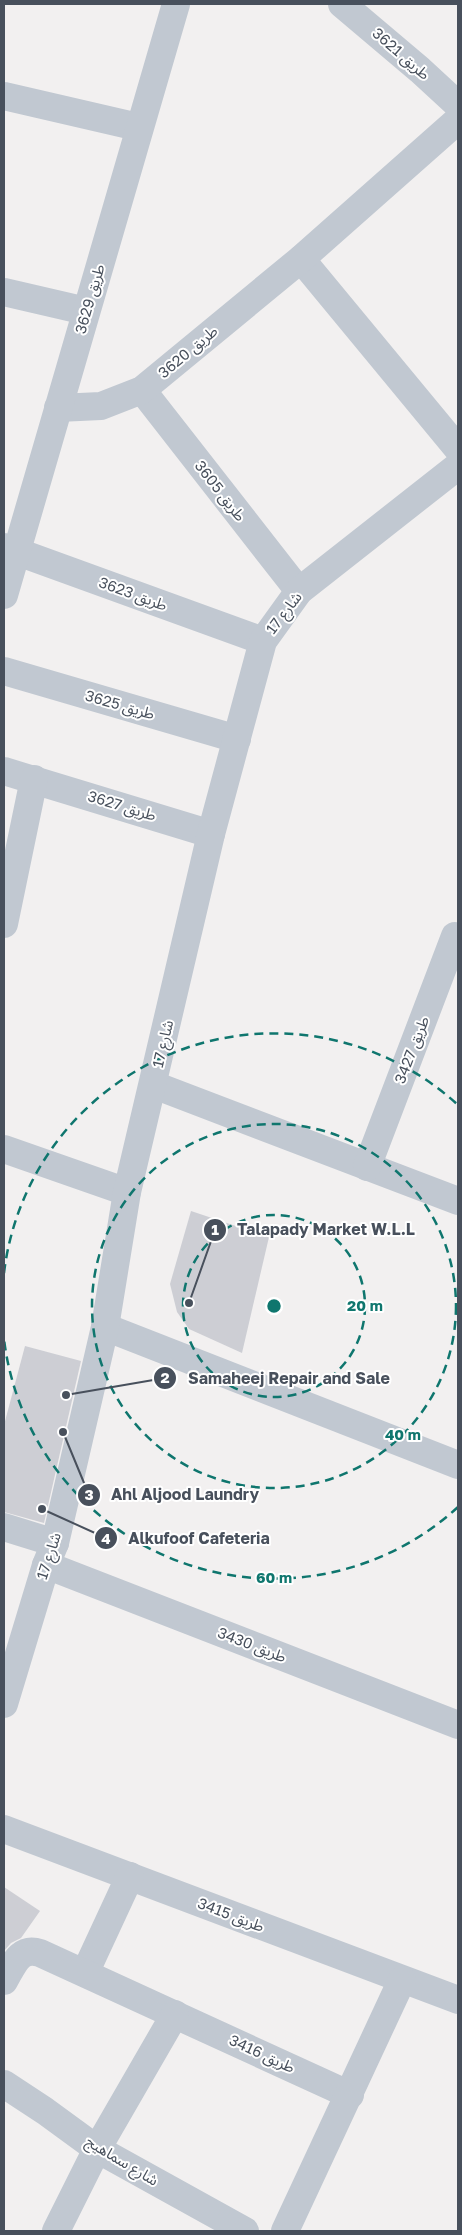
<svg xmlns="http://www.w3.org/2000/svg" width="462" height="2235" viewBox="0 0 462 2235" font-family="'Golos Text','Noto Sans Arabic',sans-serif">
  <style>
    .building { fill: #cdced4 }
    .lines { fill: none; stroke-linecap: round; stroke-linejoin: round }
    .minor { stroke: #c1c8d1; stroke-width: 28 }
    .ring { fill: none; stroke: #0f766e; stroke-width: 2.5; stroke-dasharray: 9 6 }
    .labels { text-anchor: middle; stroke-width: 4; stroke-linejoin: round; paint-order: stroke }
    .street-label { font-size: 15px; fill: #48505c; stroke: #fff }
    .centre { fill: #0f766e; stroke: #fff; stroke-width: 2.5 }
    .ring-label { font-size: 15px; text-anchor: middle; font-weight: bold; fill: #0f766e; stroke: #fff; stroke-width: 4; stroke-linejoin: round; paint-order: stroke }
    .leader { fill: none; stroke: #48505c; stroke-width: 2 }
    .callout-dot { fill: #48505c; stroke: #fff; stroke-width: 2 }
    .mark-label { font-size: 15px; text-anchor: middle; font-weight: bold; fill: #fff }
    .callout-label { font-size: 16px; text-anchor: middle; font-weight: bold; fill: #48505c; stroke: #fff; stroke-width: 4; stroke-linejoin: round; paint-order: stroke }
  </style>
  <rect width="100%" height="100%" fill="#f2f0f0"/>
  <!-- building -->
  <g class="building">
    <polygon points="191,1211 269,1237 242,1353 189,1329 177,1312 170,1284"/>
    <polygon points="25,1346 81,1361 44,1523 4,1512 4,1425"/>
    <polygon points="4,1887 40,1911 21,1938 11,1943 4,1951"/>
  </g>
  <g class="lines">
    <!-- minor -->
    <g class="minor">
      <polyline points="342,4 420,70 458,105"/>
      <polyline points="4,96 138,127"/>
      <polyline points="301,259 458,449"/>
      <polyline points="4,292 86,311"/>
      <polyline points="142,390 299,591"/>
      <polyline points="58,408 101,406 142,390 301,259 458,120"/>
      <polyline points="4,547 263,641"/>
      <polyline points="4,595 176,4"/>
      <polyline points="4,671 237,739"/>
      <polyline points="4,771 211,834"/>
      <polyline points="4,924 34,779"/>
      <polyline points="154,1085 458,1201"/>
      <polyline points="4,1149 127,1192"/>
      <polyline points="367,1167 455,936 458,937"/>
      <polyline points="105,1327 458,1465"/>
      <polyline points="4,1527 55,1543"/>
      <polyline points="46,1565 458,1725"/>
      <polyline points="4,1704 46,1565 55,1543 105,1327 127,1192 211,834 263,641 299,591 458,466"/>
      <polyline points="4,1829 458,2000"/>
      <polyline points="85,1973 130,1876"/>
      <path d="M4,1981C13,1966 19,1946 40,1953L350,2095"/>
      <polyline points="4,2084 45,2111 97,2149 245,2231"/>
      <polyline points="56,2231 97,2149 175,2014"/>
      <polyline points="285,2231 402,1980"/>
    </g>
  </g>
  <!-- distance rings -->
  <g class="ring">
    <circle cx="274" cy="1306" r="91"/>
    <circle cx="274" cy="1306" r="182"/>
    <path d="M458 1507A272 272 0 0 1 4 1339M4 1273A272 272 0 0 1 458 1105"/>
  </g>
  <g class="labels">
    <!-- street labels -->
    <g class="street-label">
      <text transform="translate(401 54) rotate(41)" y="5">طريق 3621</text>
      <text transform="translate(90 299) rotate(-74)" y="5">طريق 3629</text>
      <text transform="translate(188 352) rotate(-40)" y="5">طريق 3620</text>
      <text transform="translate(220 491) rotate(52)" y="5">طريق 3605</text>
      <text transform="translate(133 594) rotate(20)" y="5">طريق 3623</text>
      <text transform="translate(284 613) rotate(-53)" y="5">شارع 17</text>
      <text transform="translate(120 705) rotate(16)" y="5">طريق 3625</text>
      <text transform="translate(122 806) rotate(17)" y="5">طريق 3627</text>
      <text transform="translate(163 1044) rotate(-77)" y="5">شارع 17</text>
      <text transform="translate(412 1050) rotate(-69)" y="5">طريق 3427</text>
      <text transform="translate(49 1556) rotate(-72)" y="5">شارع 17</text>
      <text transform="translate(252 1645) rotate(21)" y="5">طريق 3430</text>
      <text transform="translate(231 1915) rotate(21)" y="5">طريق 3415</text>
      <text transform="translate(262 2054) rotate(25)" y="5">طريق 3416</text>
      <text transform="translate(122 2161) rotate(31)" y="5">شارع سماهيج</text>
    </g>
  </g>
  <circle cx="274" cy="1306" r="8" class="centre"/>
  <g class="ring-label">
    <text x="365" y="1311">20 m</text>
    <text x="403" y="1440">40 m</text>
    <text x="274" y="1583">60 m</text>
  </g>
  <!-- callouts -->
  <path class="leader" d="M189 1303L215 1230M66 1395L165 1378M63 1432L89 1495M42 1509L106 1538"/>
  <g class="callout-dot">
    <circle cx="189" cy="1303" r="5"/>
    <circle cx="66" cy="1395" r="5"/>
    <circle cx="63" cy="1432" r="5"/>
    <circle cx="42" cy="1509" r="5"/>
    <circle cx="215" cy="1230" r="12"/>
    <circle cx="165" cy="1378" r="12"/>
    <circle cx="89" cy="1495" r="12"/>
    <circle cx="106" cy="1538" r="12"/>
  </g>
  <g class="mark-label">
    <text x="215" y="1235">1</text>
    <text x="165" y="1383">2</text>
    <text x="89" y="1500">3</text>
    <text x="106" y="1544">4</text>
  </g>
  <g class="callout-label">
    <text x="326" y="1235">Talapady Market W.L.L</text>
    <text x="289" y="1384">Samaheej Repair and Sale</text>
    <text x="185" y="1500">Ahl Aljood Laundry</text>
    <text x="199" y="1544">Alkufoof Cafeteria</text>
  </g>
  <!-- border -->
  <rect width="462" height="2235" fill="none" stroke="#48505c" stroke-width="10"/>
</svg>
